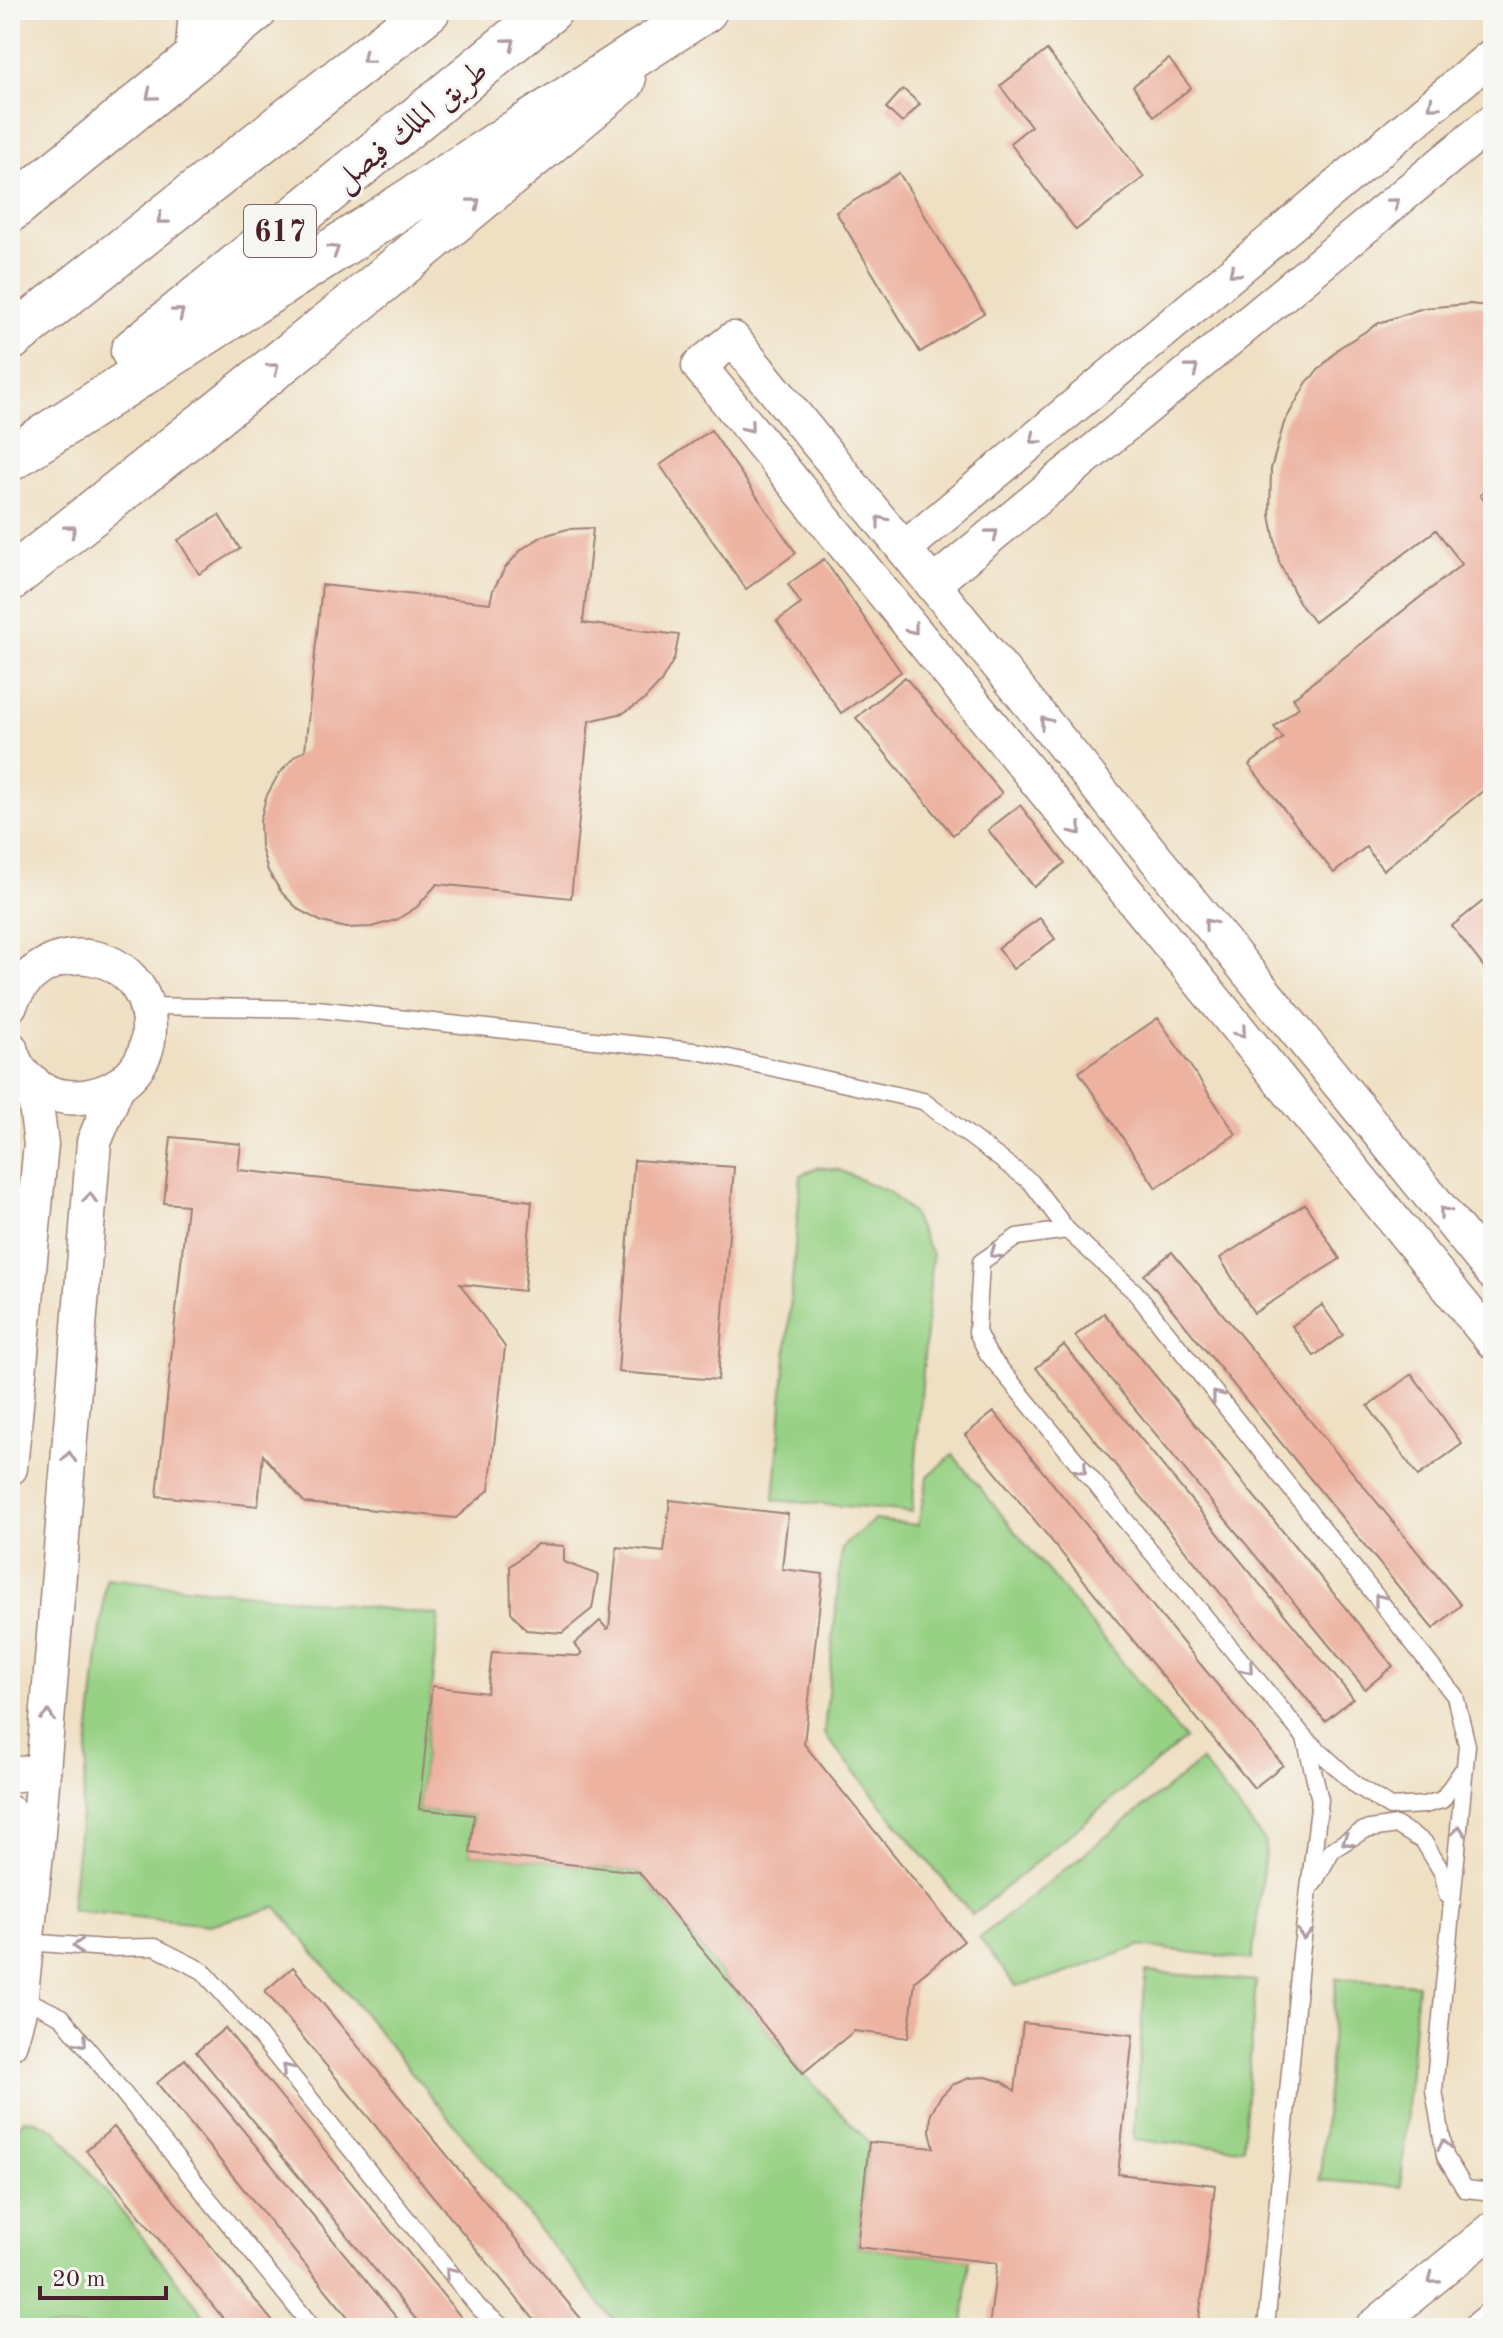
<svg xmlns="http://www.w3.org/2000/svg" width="1503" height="2338" viewBox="0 0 1503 2338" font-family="'Old Standard TT',Amiri,serif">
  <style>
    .green { fill: #97d184; stroke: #707858; stroke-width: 2 }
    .building { fill: #edb2a0 }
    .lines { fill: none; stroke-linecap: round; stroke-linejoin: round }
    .lane-casing { stroke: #9c8077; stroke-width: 19 }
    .street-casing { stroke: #9c8077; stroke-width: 37 }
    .secondary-casing { stroke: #9c8077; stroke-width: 47 }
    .highway-casing { stroke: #9c8077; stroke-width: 47 }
    .lane { stroke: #fff; stroke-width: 16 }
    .street { stroke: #fff; stroke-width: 34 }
    .secondary { stroke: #fff; stroke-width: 44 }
    .highway { stroke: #fff; stroke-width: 44 }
    .oneway { stroke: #ae9aa0 }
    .labels { text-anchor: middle; stroke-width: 6; stroke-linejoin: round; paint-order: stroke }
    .shield { fill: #f6f6f2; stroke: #7e6067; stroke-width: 2 }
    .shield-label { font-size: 30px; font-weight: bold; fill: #4a1f2b }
    .street-label { font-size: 32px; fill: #4a1f2b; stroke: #f6f6f2 }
  </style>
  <rect width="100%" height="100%" fill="#f6f6f2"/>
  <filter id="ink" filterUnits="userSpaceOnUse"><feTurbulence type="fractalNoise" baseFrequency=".0125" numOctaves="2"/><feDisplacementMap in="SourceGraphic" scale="16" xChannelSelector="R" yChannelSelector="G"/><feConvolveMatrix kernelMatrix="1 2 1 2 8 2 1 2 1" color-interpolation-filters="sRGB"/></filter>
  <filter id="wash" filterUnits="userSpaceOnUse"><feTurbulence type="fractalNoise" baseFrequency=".006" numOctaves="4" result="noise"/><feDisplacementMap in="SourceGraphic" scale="32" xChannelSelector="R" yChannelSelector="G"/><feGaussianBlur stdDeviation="1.8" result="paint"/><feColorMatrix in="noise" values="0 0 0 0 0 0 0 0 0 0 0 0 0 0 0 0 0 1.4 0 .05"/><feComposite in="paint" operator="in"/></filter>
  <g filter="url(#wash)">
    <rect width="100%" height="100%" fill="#efe0c3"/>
    <!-- green -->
    <g class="green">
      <polygon points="819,1167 839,1170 889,1192 911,1212 932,1255 912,1512 774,1500 801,1175"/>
      <polygon points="953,1455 1185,1739 972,1915 824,1734 842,1547 874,1520 918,1525 928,1476"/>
      <polygon points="106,1578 439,1615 419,1809 474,1815 470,1853 639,1872 802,2073 869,2142 857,2247 969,2260 963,2328 620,2328 277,1907 209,1925 71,1910"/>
      <polygon points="1201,1761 1266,1843 1252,1960 1139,1946 1058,1976 1016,1986 979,1938"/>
      <polygon points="1146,1972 1256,1981 1243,2148 1133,2140"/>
      <polygon points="1336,1978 1417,1984 1401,2187 1320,2180"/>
      <polygon points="24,2119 36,2121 57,2131 215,2328 10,2328 10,2139"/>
    </g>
    <g id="blocks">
      <!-- building -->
      <g class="building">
        <polygon points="1047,50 1144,177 1076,230 1010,143 1031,126 1000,86"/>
        <polygon points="1169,59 1191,88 1154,116 1133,86"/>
        <polygon points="903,89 920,104 902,123 886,108"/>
        <polygon points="899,173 984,313 920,352 836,212"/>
        <polygon points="1470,304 1493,307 1493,484 1480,495 1493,512 1493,783 1383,870 1366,847 1334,873 1249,765 1283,738 1274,727 1299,707 1293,698 1462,564 1436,530 1314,622 1300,604 1279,562 1270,515 1271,469 1284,423 1307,382 1339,348 1379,323 1423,308"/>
        <polygon points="711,430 796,553 746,589 660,465"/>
        <polygon points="219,515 240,549 199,574 178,540"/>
        <polygon points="593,528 583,623 679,635 674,659 661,682 644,700 623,713 589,721 571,898 437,884 417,907 396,920 371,927 346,928 322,922 299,910 282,893 268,871 261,847 260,821 266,797 278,775 295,756 305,750 322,585 490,603 493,590 505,568 522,549 543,536 568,529"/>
        <polygon points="824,559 901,672 841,713 777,621 801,604 788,584"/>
        <polygon points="905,677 1002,793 953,835 856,718"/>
        <polygon points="1020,805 1065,863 1034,887 988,830"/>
        <polygon points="1493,893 1493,979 1452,926"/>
        <polygon points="1040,918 1055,939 1013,969 998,948"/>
        <polygon points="1158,1018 1236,1134 1156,1188 1079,1072"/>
        <polygon points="171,1137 241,1144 238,1170 532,1201 524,1291 460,1284 505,1347 489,1490 456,1518 305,1503 263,1455 258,1506 157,1496 187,1205 164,1203"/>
        <polygon points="634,1160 734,1167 718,1380 618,1372"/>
        <polygon points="1305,1204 1340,1259 1254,1313 1220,1258"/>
        <polygon points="1172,1252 1461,1605 1433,1629 1144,1275"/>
        <polygon points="1322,1305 1343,1335 1314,1356 1292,1326"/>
        <polygon points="1104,1313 1393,1666 1365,1689 1075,1336"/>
        <polygon points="1064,1345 1353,1698 1325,1721 1036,1368"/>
        <polygon points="1412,1374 1462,1444 1418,1476 1368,1406"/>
        <polygon points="994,1412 1283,1765 1254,1788 965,1435"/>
        <polygon points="670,1500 788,1514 782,1569 823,1574 804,1744 964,1941 915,1981 908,2038 854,2031 803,2073 639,1872 470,1853 474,1815 419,1809 432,1686 487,1693 492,1652 578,1656 582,1653 574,1644 600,1621 607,1629 609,1628 617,1547 664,1552"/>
        <polygon points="537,1544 564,1546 564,1562 598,1575 592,1609 562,1633 526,1630 511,1612 510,1566"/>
        <polygon points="293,1967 582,2320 573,2328 541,2328 265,1991"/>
        <polygon points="1023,2023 1133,2035 1118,2174 1215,2185 1198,2328 989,2328 997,2263 857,2247 869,2142 934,2148 930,2131 931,2114 940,2097 952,2085 969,2078 986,2077 1003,2082 1015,2091"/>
        <polygon points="225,2028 470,2328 423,2328 196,2052"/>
        <polygon points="185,2059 405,2328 357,2328 157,2083"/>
        <polygon points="114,2127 278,2328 231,2328 86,2150"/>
      </g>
    </g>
  </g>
  <g filter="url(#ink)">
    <use href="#blocks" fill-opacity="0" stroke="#9c8077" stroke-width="2"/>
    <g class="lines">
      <!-- lane casing -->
      <g class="lane-casing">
        <g id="lane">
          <polyline points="146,1006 317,1009 702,1052 923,1101 1031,1182 1067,1230 1135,1292 1455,1696 1467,1745 1434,2090 1445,2156 1465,2189 1493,2192"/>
          <polyline points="1067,1230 1017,1237 981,1262 977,1332 988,1354 1305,1738 1320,1800 1301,1954 1266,2328"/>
          <polyline points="1306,1739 1356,1785 1390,1807 1424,1805 1442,1800 1462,1771"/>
          <polyline points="1313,1884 1332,1850 1364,1830 1396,1825 1424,1842 1443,1874 1447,1895"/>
          <polyline points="27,1942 105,1948 155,1947 203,1971 253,2028 479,2308 504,2328"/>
          <polyline points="21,1997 62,2017 313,2328"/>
        </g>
      </g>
      <!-- street casing -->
      <g class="street-casing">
        <g id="street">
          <polyline points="192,61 196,10"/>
          <polyline points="904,549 1493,55"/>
          <polyline points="933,584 1493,121"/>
          <path d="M10,1005C42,929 149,947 149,1028C149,1107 30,1125 10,1048"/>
          <polyline points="1493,1273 733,339 699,366 1493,1342"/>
          <polyline points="10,1468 41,1144 33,1082"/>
          <polyline points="10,1775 43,1771"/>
          <polyline points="10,1813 37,1845"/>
          <polyline points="10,2043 19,2011 37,1845 94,1142 117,1087"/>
          <polyline points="1372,2328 1493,2229"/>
          <polyline points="1481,2328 1493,2318"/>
        </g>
      </g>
      <!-- secondary casing -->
      <g class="secondary-casing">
        <g id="secondary">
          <polyline points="10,210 255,10"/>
          <polyline points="10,579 354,304 623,81"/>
        </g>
      </g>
      <!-- highway casing -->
      <g class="highway-casing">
        <g id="highway">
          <polyline points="10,339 428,10"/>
          <polyline points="133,351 550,10"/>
          <polyline points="10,459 705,10"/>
        </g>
      </g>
      <!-- lane -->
      <use href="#lane" class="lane"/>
      <!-- street -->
      <use href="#street" class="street"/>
      <!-- secondary -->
      <use href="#secondary" class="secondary"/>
      <!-- highway -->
      <use href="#highway" class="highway"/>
    </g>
    <!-- one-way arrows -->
    <defs><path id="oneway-chevron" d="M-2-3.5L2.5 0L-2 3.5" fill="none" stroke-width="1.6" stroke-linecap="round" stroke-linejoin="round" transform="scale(2)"/></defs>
    <g class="oneway">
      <use href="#oneway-chevron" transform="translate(510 43) rotate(-39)"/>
      <use href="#oneway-chevron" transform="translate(367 58) rotate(142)"/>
      <use href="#oneway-chevron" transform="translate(151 95) rotate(141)"/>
      <use href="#oneway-chevron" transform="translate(1433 105) rotate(140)"/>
      <use href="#oneway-chevron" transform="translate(475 203) rotate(-40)"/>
      <use href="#oneway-chevron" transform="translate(1394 203) rotate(-40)"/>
      <use href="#oneway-chevron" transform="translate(162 219) rotate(142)"/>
      <use href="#oneway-chevron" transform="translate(334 250) rotate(-33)"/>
      <use href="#oneway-chevron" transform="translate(1234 272) rotate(140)"/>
      <use href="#oneway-chevron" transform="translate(179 313) rotate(-39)"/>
      <use href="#oneway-chevron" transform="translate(274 368) rotate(-39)"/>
      <use href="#oneway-chevron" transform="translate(1193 369) rotate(-40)"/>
      <use href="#oneway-chevron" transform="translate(749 427) rotate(51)"/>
      <use href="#oneway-chevron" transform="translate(1035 439) rotate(140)"/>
      <use href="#oneway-chevron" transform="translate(881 521) rotate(-129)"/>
      <use href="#oneway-chevron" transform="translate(71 530) rotate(-39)"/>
      <use href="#oneway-chevron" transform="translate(993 534) rotate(-40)"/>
      <use href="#oneway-chevron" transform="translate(913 629) rotate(51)"/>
      <use href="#oneway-chevron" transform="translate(1045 722) rotate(-129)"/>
      <use href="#oneway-chevron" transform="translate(1077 830) rotate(51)"/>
      <use href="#oneway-chevron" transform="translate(1209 924) rotate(-129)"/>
      <use href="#oneway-chevron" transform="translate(1241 1032) rotate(51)"/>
      <use href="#oneway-chevron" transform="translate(90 1198) rotate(-85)"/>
      <use href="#oneway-chevron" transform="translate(1444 1212) rotate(-129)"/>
      <use href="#oneway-chevron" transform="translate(995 1253) rotate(146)"/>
      <use href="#oneway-chevron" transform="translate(1217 1396) rotate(-128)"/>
      <use href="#oneway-chevron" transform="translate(69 1457) rotate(-85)"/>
      <use href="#oneway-chevron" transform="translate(1082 1469) rotate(50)"/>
      <use href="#oneway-chevron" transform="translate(1379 1599) rotate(-128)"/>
      <use href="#oneway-chevron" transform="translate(1248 1669) rotate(50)"/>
      <use href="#oneway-chevron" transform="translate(48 1716) rotate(-85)"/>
      <use href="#oneway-chevron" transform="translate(1459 1831) rotate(-85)"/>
      <use href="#oneway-chevron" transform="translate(1347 1841) rotate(149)"/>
      <use href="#oneway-chevron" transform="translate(1304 1934) rotate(97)"/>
      <use href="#oneway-chevron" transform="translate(78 1946) rotate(-176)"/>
      <use href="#oneway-chevron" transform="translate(82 2042) rotate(51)"/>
      <use href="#oneway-chevron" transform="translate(287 2069) rotate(-129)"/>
      <use href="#oneway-chevron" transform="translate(1444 2145) rotate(-102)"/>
      <use href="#oneway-chevron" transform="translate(450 2272) rotate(-129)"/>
      <use href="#oneway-chevron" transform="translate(1433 2279) rotate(141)"/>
    </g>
  </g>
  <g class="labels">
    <!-- shield labels -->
    <rect class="shield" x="244" y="205" width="72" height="52" rx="6"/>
    <g class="shield-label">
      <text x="280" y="241">617</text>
    </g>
    <!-- street labels -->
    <g class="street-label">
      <text transform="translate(410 124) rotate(-39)" y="11">طريق الملك فيصل</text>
    </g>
  </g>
  <!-- margin -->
  <rect width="1503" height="2338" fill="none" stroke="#f6f6f2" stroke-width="40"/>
  <!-- scale -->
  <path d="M40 2286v12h126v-12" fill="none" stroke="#4a1f2b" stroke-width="4"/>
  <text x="52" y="2286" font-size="24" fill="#4a1f2b" stroke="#f6f6f2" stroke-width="6" paint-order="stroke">20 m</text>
</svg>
